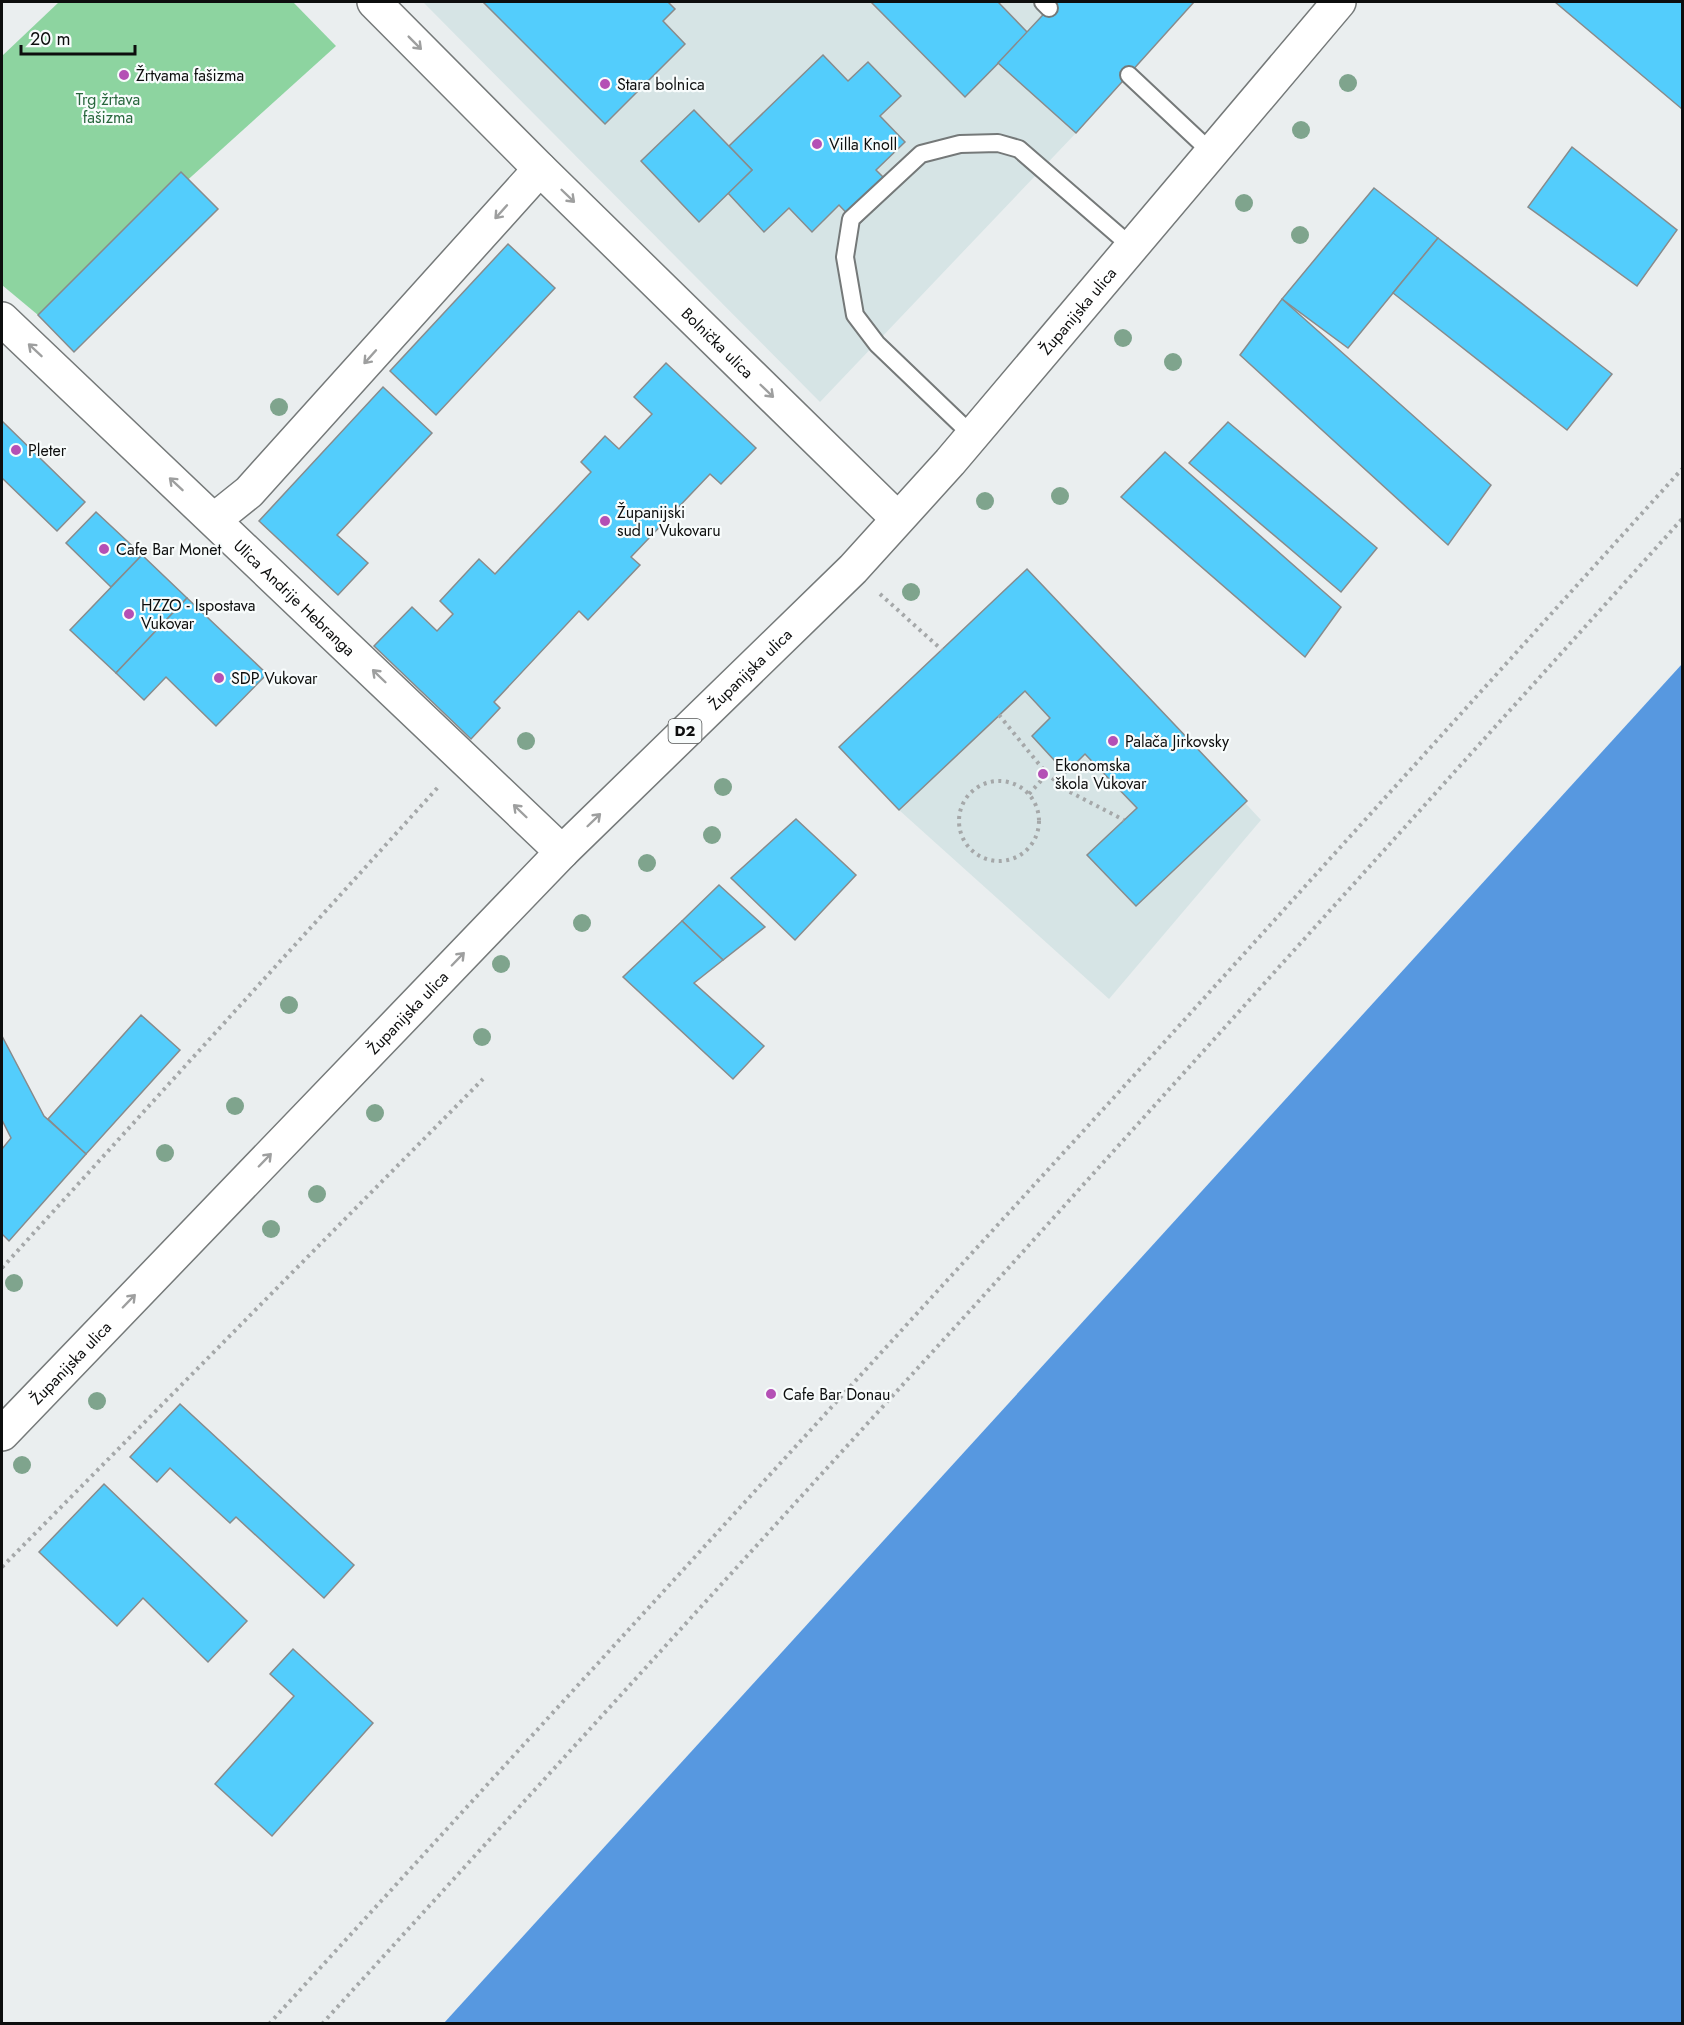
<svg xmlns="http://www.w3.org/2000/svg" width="1684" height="2025" viewBox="0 0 1684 2025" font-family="Jost,sans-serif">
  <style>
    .built { fill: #d6e4e5 }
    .green { fill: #8dd4a0 }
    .water { fill: #5798e0 }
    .building { fill: #53cdfc; stroke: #888b8c; stroke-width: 1.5 }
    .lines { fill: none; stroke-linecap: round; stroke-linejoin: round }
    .service-casing { stroke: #757979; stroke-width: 20 }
    .minor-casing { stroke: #757979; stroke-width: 36 }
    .primary-casing { stroke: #757979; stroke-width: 36 }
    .path { stroke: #a5a8a9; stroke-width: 4; stroke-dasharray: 3 4.5; stroke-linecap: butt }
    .service { stroke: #fff; stroke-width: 16 }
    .minor { stroke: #fff; stroke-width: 33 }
    .primary { stroke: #fff; stroke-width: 33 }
    .tree { fill: #7fa48d }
    .oneway { stroke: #9e9f9f }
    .poi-dot { fill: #b450b5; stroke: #f8fcfc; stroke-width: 2 }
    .labels { text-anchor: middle; stroke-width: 4.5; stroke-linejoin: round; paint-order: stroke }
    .shield { fill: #f8fcfc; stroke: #545555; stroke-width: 1.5 }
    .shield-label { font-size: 15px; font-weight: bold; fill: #0d0e0e }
    .poi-label { font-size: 16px; fill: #0d0e0e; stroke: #f8fcfc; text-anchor: start }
    .park-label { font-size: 16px; fill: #28673d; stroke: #f8fcfc }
    .street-label { font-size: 16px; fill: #0d0e0e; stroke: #f8fcfc }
  </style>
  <rect width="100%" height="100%" fill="#eaeeef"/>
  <!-- built -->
  <g class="built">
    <polygon points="423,2 1194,2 1076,133 820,402"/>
    <polygon points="1027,569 1261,820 1109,999 899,810 839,747"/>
  </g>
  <!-- green -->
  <polygon class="green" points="59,2 293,2 336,46 38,315 2,285 2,56"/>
  <!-- water -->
  <polygon class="water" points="1682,664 1682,2023 444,2023"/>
  <!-- building -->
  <g class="building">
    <polygon points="483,2 668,2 675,9 663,21 685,44 605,124"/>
    <polygon points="871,2 1001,2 999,3 1028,33 965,97"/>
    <polygon points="1055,2 1194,2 1076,133 998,63"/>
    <polygon points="1555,2 1682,2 1682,109"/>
    <polygon points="823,55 848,81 868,62 901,96 880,116 905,142 876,170 895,189 858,225 839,205 812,232 789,208 764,232 728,193 752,170 729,146"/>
    <polygon points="694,110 752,170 699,222 641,161"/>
    <polygon points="1572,147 1677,230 1637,286 1528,207"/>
    <polygon points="181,172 218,209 74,352 38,315"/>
    <polygon points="1374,188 1438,238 1348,348 1282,299"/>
    <polygon points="1438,238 1612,374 1567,430 1393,293"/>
    <polygon points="508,244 555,288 436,415 390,371"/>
    <polygon points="1282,299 1491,485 1448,545 1240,355"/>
    <polygon points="666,363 756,448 721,484 710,474 631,557 640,565 588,620 579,611 494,702 500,708 471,739 374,646 412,607 437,631 453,614 440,601 479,559 495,574 591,472 581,462 605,436 619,449 652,414 634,397"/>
    <polygon points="383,387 432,433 337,535 368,563 338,595 259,521"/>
    <polygon points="2,421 85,502 57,531 2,478"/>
    <polygon points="1228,422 1377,548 1341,592 1189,463"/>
    <polygon points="1165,452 1341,607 1305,657 1121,497"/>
    <polygon points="96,512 142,555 111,587 66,543"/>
    <polygon points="142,555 187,598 116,673 70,630"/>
    <polygon points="1027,569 1247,801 1136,906 1087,855 1137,808 1085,754 1066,773 1032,736 1050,718 1025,691 899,810 839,747"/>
    <polygon points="187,598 267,674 216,726 166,677 144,700 116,673"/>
    <polygon points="796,819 856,875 795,940 731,878"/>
    <polygon points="719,885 765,927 723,960 682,921"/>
    <polygon points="682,921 723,960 694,983 764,1046 733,1079 623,977"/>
    <polygon points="141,1015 180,1050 86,1154 48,1119"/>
    <polygon points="2,1036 44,1116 86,1154 9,1241 2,1234 2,1149 11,1138 2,1120"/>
    <polygon points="180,1404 354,1565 324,1598 236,1517 230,1523 170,1468 157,1482 130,1457"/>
    <polygon points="104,1484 247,1621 208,1662 143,1598 117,1626 39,1552"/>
    <polygon points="293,1649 373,1723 272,1836 215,1784 294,1696 270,1674"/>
  </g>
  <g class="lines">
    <!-- service casing -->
    <g class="service-casing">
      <g id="service">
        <polyline points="1043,2 1049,8"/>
        <polyline points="1129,75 1211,152"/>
        <polyline points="973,436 877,344 855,315 845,257 851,219 921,154 960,144 998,143 1019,149 1132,247"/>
      </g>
    </g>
    <!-- minor casing -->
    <g class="minor-casing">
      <g id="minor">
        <path id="s1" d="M374,2L540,169L897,518"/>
        <path id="s2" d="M2,319L562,852"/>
        <polyline points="214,520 249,492 540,169"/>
      </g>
    </g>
    <!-- primary casing -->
    <g class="primary-casing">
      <g id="primary">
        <path id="s3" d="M2,1434L562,852L853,569L950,462L1339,2"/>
      </g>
    </g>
    <!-- path -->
    <g class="path">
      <polyline points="880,594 942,650"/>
      <polyline points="999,715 1047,774 1068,791 1124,820"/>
      <circle cx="999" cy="821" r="40"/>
      <polyline points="1029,794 1047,774"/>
      <polyline points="2,1268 440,785"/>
      <polyline points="2,1567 483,1079"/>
      <polyline points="269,2024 1159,1048 1682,469"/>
      <polyline points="322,2024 976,1304 1682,519"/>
    </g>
    <!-- service -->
    <use href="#service" class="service"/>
    <!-- minor -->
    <use href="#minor" class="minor"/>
    <!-- primary -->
    <use href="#primary" class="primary"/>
  </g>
  <!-- trees -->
  <g class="tree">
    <circle cx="1348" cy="83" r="9"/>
    <circle cx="1301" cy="130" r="9"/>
    <circle cx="1244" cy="203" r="9"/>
    <circle cx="1300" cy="235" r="9"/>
    <circle cx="1123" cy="338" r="9"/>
    <circle cx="1173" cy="362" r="9"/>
    <circle cx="279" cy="407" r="9"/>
    <circle cx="1060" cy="496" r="9"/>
    <circle cx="985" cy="501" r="9"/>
    <circle cx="911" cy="592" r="9"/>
    <circle cx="526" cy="741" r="9"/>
    <circle cx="723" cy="787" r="9"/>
    <circle cx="712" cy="835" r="9"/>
    <circle cx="647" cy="863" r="9"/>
    <circle cx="582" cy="923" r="9"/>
    <circle cx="501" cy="964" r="9"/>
    <circle cx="289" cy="1005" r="9"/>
    <circle cx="482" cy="1037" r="9"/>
    <circle cx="235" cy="1106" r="9"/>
    <circle cx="375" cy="1113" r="9"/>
    <circle cx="165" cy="1153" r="9"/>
    <circle cx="317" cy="1194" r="9"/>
    <circle cx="271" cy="1229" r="9"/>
    <circle cx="14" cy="1283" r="9"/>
    <circle cx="97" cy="1401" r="9"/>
    <circle cx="22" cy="1465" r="9"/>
  </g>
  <!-- one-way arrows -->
  <defs><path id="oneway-shaft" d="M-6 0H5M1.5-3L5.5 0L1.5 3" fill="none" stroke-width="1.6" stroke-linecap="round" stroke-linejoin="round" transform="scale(1.5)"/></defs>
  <g class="oneway">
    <use href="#oneway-shaft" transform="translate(415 43) rotate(45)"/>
    <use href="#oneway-shaft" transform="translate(568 196) rotate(44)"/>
    <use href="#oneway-shaft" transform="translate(501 212) rotate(132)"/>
    <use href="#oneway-shaft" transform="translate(35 350) rotate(-137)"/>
    <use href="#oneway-shaft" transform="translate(370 357) rotate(132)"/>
    <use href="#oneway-shaft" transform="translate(767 391) rotate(44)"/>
    <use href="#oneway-shaft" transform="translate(176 484) rotate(-137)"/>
    <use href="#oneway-shaft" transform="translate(379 676) rotate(-136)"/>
    <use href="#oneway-shaft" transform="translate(520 811) rotate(-136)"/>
    <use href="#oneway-shaft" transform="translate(594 820) rotate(-44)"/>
    <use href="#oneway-shaft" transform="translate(458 959) rotate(-46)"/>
    <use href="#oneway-shaft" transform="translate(265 1160) rotate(-46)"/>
    <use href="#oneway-shaft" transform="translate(129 1301) rotate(-46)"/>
  </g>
  <!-- markers -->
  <g class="poi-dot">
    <circle cx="124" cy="75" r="6"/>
    <circle cx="605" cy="84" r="6"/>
    <circle cx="817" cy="144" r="6"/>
    <circle cx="16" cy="450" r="6"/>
    <circle cx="605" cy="521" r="6"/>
    <circle cx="104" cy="549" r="6"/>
    <circle cx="129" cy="614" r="6"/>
    <circle cx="219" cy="678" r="6"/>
    <circle cx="1113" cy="741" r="6"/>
    <circle cx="1043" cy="774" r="6"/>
    <circle cx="771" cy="1394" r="6"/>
  </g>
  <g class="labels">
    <!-- shield labels -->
    <rect class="shield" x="668.5" y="719" width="33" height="24" rx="4.5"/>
    <g class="shield-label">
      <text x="685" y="736">D2</text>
    </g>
    <!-- poi labels -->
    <g class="poi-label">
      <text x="136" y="81">Žrtvama fašizma</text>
      <text x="617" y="90">Stara bolnica</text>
      <text x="829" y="150">Villa Knoll</text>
      <text x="28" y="456">Pleter</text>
      <text x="617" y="518">Županijski<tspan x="617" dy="18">sud u Vukovaru</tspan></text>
      <text x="116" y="555">Cafe Bar Monet</text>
      <text x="141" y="611">HZZO - Ispostava<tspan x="141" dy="18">Vukovar</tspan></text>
      <text x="231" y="684">SDP Vukovar</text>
      <text x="1125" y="747">Palača Jirkovsky</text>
      <text x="1055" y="771">Ekonomska<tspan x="1055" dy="18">škola Vukovar</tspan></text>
      <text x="783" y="1400">Cafe Bar Donau</text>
    </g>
    <!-- park labels -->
    <g class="park-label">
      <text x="108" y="105">Trg žrtava<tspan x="108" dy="18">fašizma</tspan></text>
    </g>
    <!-- street labels -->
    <g class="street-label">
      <text dy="6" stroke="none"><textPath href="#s3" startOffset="1556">Županijska ulica</textPath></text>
      <text dy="6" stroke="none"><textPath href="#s1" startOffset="484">Bolnička ulica</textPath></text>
      <text dy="6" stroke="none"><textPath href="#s2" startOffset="404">Ulica Andrije Hebranga</textPath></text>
      <text dy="6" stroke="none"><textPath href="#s3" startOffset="1070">Županijska ulica</textPath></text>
      <text dy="6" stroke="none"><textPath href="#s3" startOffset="585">Županijska ulica</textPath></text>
      <text dy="6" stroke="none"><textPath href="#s3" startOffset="99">Županijska ulica</textPath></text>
    </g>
  </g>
  <!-- border -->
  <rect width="1684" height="2025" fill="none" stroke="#0d0e0e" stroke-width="6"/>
  <!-- scale -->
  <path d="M21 45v9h114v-9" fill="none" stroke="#0d0e0e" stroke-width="3"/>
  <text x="30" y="45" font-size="18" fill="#0d0e0e" stroke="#f8fcfc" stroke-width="4.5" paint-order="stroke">20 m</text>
</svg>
